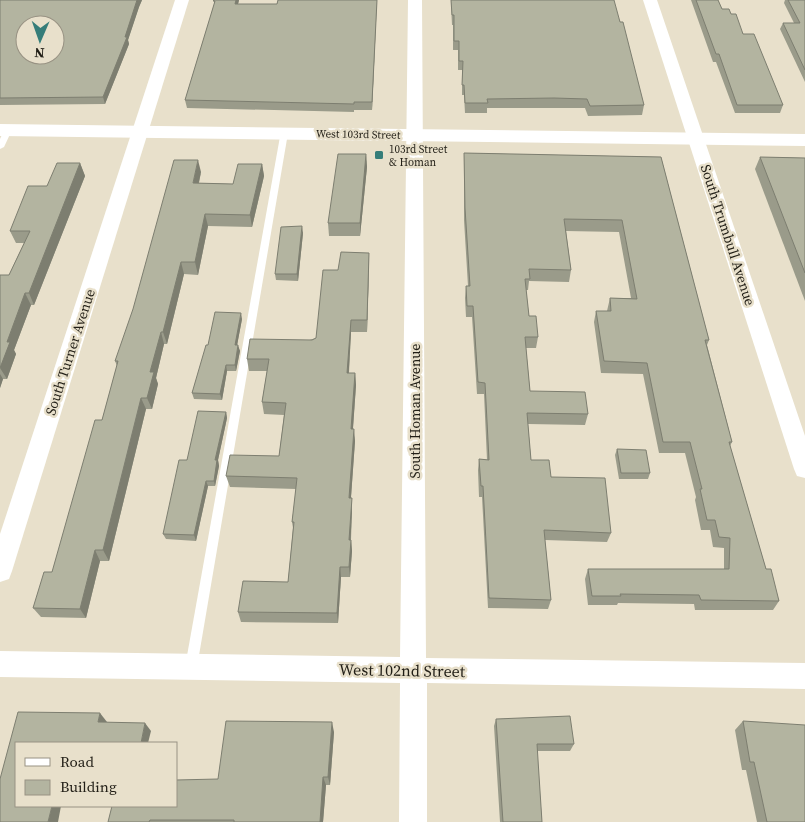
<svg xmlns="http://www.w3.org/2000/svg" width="805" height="822" viewBox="0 0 805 822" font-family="'Source Serif 4',serif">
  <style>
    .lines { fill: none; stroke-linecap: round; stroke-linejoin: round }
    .service { fill: #fff; fill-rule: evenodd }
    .minor { fill: #fff; fill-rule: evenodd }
    .secondary { fill: #fff; fill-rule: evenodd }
    .wall { fill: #9a9b8a }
    .shaded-wall { fill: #7d7e70 }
    .building { fill: #b3b4a0; stroke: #7d7e70; fill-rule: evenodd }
    .poi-dot { fill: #357d79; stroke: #e8e0cb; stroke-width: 2 }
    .labels { text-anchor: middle; stroke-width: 5; stroke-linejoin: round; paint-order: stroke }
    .far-street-label { font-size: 11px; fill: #211e16; stroke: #e8e0cb }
    .far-poi-label { font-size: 11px; fill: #211e16; stroke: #e8e0cb; text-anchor: start }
    .street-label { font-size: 14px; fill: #211e16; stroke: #e8e0cb }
    .near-street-label { font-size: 16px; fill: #211e16; stroke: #e8e0cb }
  </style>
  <rect width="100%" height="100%" fill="#e8e0cb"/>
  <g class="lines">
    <!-- service -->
    <g class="service">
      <polygon points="5,128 11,128 12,130 4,147 0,149 0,139"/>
      <polygon points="281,131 284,131 288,133 197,667 195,671 191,673 187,671 185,667"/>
    </g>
    <!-- minor -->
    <g class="minor">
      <polygon points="175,0 189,0 12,571 9,579 0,582 0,534"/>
      <polygon points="408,0 422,0 426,658 805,663 805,689 427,683 427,822 399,822 400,683 0,677 0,651 400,657"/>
      <polygon points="643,0 657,0 805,436 805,478 797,476 794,469"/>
    </g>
    <!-- secondary -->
    <polygon class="secondary" points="0,124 805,134 805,146 0,136"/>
  </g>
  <!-- wall -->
  <g class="wall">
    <polygon points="0,0 142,0 139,7 128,40 129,44 105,104 0,105"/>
    <polygon points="214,0 239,0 238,4 277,4 278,0 377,0 372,110 354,110 354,112 187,108 185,100 214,5"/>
    <polygon points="451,0 644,105 642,115 588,116 585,108 487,108 487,113 465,113 464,95 462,95 462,70 458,70 458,50 453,50 453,25 452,25 451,4"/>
    <polygon points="691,0 718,0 722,9 743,34 783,105 780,113 735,113 716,62 713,62"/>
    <polygon points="785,0 805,0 805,82 780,29 783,23 794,23 784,3"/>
    <polygon points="464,153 661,157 709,340 707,345 732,442 730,446 766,569 779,601 773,610 695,610 694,604 618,603 617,605 588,605 585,579 588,569 724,569 724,548 713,547 710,530 701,530 695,500 696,497 685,453 659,453 643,374 601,373 594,322 596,311 607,311 610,298 631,298 619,232 566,231 571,270 569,282 529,281 528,290 526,290 529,316 538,337 536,348 526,348 530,391 588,414 585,425 528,424 531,460 551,477 611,533 607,542 545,540 551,600 548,609 488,608 482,497 479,497 478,470 479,459 487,460 484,394 477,394 472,317 466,317 465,298 466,286 468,286 464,220"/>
    <polygon points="366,154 367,167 360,236 329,236 328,223"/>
    <polygon points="760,157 805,158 805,301 755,169"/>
    <polygon points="80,163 85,176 34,305 31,305 14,350 16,354 7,379 3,379 0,388 0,275 9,275 24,243 16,243 10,231 47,186"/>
    <polygon points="262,164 264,176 252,227 208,226 198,275 184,274 167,344 164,344 156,378 158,384 152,409 146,409 109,561 100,561 86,618 41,617 33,608 52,572 102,420 117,366 115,361 201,172 199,183 233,184"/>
    <polygon points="303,233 298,281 276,280 275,274"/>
    <polygon points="369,253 369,266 367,332 351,332 349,373 355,373 356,385 353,429 355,441 351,498 352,510 351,540 352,551 350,577 341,577 338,623 241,622 238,612 288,582 293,528 292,522 296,489 230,487 226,476 279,456 284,415 264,414 262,402 267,371 249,371 247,359 316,338 338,270"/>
    <polygon points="242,319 237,345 240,351 236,371 227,371 222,400 194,399 192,393 208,345"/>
    <polygon points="226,412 227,418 218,460 219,466 215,486 208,486 196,541 166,539 163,534 187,460"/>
    <polygon points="617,449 650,473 648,479 619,479 615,455"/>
    <polygon points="496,719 574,744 570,751 537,751 542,822 500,822 494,726"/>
    <polygon points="743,721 805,822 757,822 746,770 742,770 735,730"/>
    <polygon points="334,732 330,785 326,785 323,822 108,822 218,779"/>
  </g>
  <!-- shaded-wall -->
  <g class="shaded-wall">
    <polygon points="137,0 142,0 139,7 128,40 129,44 105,104 103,97"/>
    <polygon points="236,0 239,0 236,12 235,4"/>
    <polygon points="377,0 372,110 372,102"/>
    <polygon points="366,154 367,167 360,236 360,223"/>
    <polygon points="198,160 201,172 196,195 193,183"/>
    <polygon points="80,163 85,176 34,305 29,293"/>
    <polygon points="262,164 264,176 252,227 250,215"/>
    <polygon points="205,214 208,226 198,275 195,262"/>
    <polygon points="302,226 303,233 298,281 297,274"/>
    <polygon points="369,253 369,266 367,332 367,320"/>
    <polygon points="181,262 184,274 167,344 163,332"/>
    <polygon points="25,293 31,305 14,350 16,354 7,379 0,368 7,342"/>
    <polygon points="241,313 242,319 236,351 235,345"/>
    <polygon points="351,320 351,332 348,385 347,373"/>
    <polygon points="161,332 164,344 156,378 158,384 152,409 147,398 150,372"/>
    <polygon points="238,345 240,351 236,371 235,365"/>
    <polygon points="226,365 227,371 222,400 220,394"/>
    <polygon points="355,373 356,385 352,441 351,429"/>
    <polygon points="0,374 3,379 0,388"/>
    <polygon points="141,398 146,409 109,561 103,550"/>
    <polygon points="226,412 227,418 218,460 219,466 215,486 214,481 215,460"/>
    <polygon points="354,429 355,441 350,510 349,498"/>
    <polygon points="206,481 208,486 196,541 194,535"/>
    <polygon points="352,498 352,510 350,551 349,540"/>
    <polygon points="351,540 352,551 350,577 349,567"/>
    <polygon points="95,550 100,561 86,618 80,609"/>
    <polygon points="340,567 341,577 338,623 337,613"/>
    <polygon points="100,713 107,722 98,722"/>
    <polygon points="332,722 334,732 330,785 328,777"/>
    <polygon points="145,723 151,731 148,743 141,743"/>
    <polygon points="323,777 326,785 323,822 320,822"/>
    <polygon points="52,806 61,806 58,822 48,822"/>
  </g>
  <!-- building -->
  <g class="building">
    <path d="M0,0H137L125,37H127L103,97L0,98ZM25,25H55V55H25Z"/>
    <polygon points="214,0 236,0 235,4 277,4 278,0 377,0 372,102 354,102 354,104 185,100 215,1 213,1"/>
    <polygon points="451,0 614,0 620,22 623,22 644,105 590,106 587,99 554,98 487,99 488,103 465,103 464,85 462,85 463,61 459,61 459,41 454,41 454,15 452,15"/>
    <polygon points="696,0 718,0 722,9 729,9 731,14 736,14 743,34 754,34 783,105 737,105 719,54 716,54"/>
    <polygon points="788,0 805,0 805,70 783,23 800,23"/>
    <polygon points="464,153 661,157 709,340 705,340 732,442 729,442 766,569 771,569 779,601 701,600 699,595 620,594 621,596 592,596 588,569 729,569 730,538 719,537 715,520 707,520 700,489 702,489 690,442 663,442 647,363 604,361 596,311 611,311 610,298 637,299 622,220 564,219 571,270 529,269 530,279 525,279 529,316 536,316 538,337 525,337 530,391 585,392 588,414 527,413 531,460 549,460 551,477 605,478 611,533 544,530 551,600 489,598 483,486 481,486 479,459 489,460 485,383 478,382 473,306 467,306 466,286 470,286 465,208"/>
    <polygon points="338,154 366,154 360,223 328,223"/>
    <polygon points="760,157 805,158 805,273"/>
    <polygon points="174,160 198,160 193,183 233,184 238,164 262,164 250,215 205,214 195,262 181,262 163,332 161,332 150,372 154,372 147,398 141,398 103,550 95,550 80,609 33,608 44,572 52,572 95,420 102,420 118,361 115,361 133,309"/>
    <polygon points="57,163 80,163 29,293 25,293 7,342 10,342 0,368 0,275 9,275 30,231 10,231 28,186 47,186"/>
    <polygon points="302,226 297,274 275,274 281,227"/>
    <polygon points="341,252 369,253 367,320 351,320 347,373 355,373 351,429 354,429 349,498 352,498 349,540 351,540 349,567 340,567 337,613 238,612 243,581 288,582 294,522 292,522 297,478 226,476 230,455 279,456 286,403 262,402 269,359 247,359 250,339 312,340 316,338 323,270 338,270"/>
    <polygon points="215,312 241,313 235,345 238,345 235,365 226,365 220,394 192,393 206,345 208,345"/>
    <polygon points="198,411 226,412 215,460 217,460 214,481 206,481 194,535 163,534 179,460 187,460"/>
    <polygon points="617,449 646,450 650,473 621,473"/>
    <polygon points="18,712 100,713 98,722 145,723 141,743 16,743 16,806 52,806 48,822 0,822 0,779"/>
    <polygon points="570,716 574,744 537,744 542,822 503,822 496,719"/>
    <polygon points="226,721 332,722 328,777 323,777 320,822 234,822 234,820 150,820 149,822 108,822 112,806 176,806 176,780 218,779"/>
    <polygon points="743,721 805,725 805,822 767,822 754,762 750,762"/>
  </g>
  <!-- markers -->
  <rect class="poi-dot" x="374" y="150" width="10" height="10" rx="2.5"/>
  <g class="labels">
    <!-- far-street labels -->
    <g class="far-street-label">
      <text transform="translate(358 134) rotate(1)" y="4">West 103rd Street</text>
    </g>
    <!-- far-poi labels -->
    <g class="far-poi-label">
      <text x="389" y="153">103rd Street<tspan x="389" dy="13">&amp; Homan</tspan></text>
    </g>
    <!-- street labels -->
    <g class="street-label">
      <text transform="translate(728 235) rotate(72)" y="5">South Trumbull Avenue</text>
      <text transform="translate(70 352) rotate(-72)" y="5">South Turner Avenue</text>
      <text transform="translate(415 411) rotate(-90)" y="5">South Homan Avenue</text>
    </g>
    <!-- near-street labels -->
    <g class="near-street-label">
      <text transform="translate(402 670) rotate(1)" y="6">West 102nd Street</text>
    </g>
  </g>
  <!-- legend -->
  <rect x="15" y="742" width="162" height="65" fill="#e8e0cb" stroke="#989283"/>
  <rect x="25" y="758" width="25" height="8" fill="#ffffff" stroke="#989283"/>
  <text x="60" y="767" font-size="15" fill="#211e16">Road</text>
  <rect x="25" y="780" width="25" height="15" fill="#b3b4a0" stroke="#989283"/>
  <text x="60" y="792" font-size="15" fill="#211e16">Building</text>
  <!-- north arrow -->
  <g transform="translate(40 40) rotate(182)"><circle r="24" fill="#e8e0cb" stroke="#989283"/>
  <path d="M0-4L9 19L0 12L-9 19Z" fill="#357d79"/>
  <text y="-8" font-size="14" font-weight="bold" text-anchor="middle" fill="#211e16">N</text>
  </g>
</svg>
